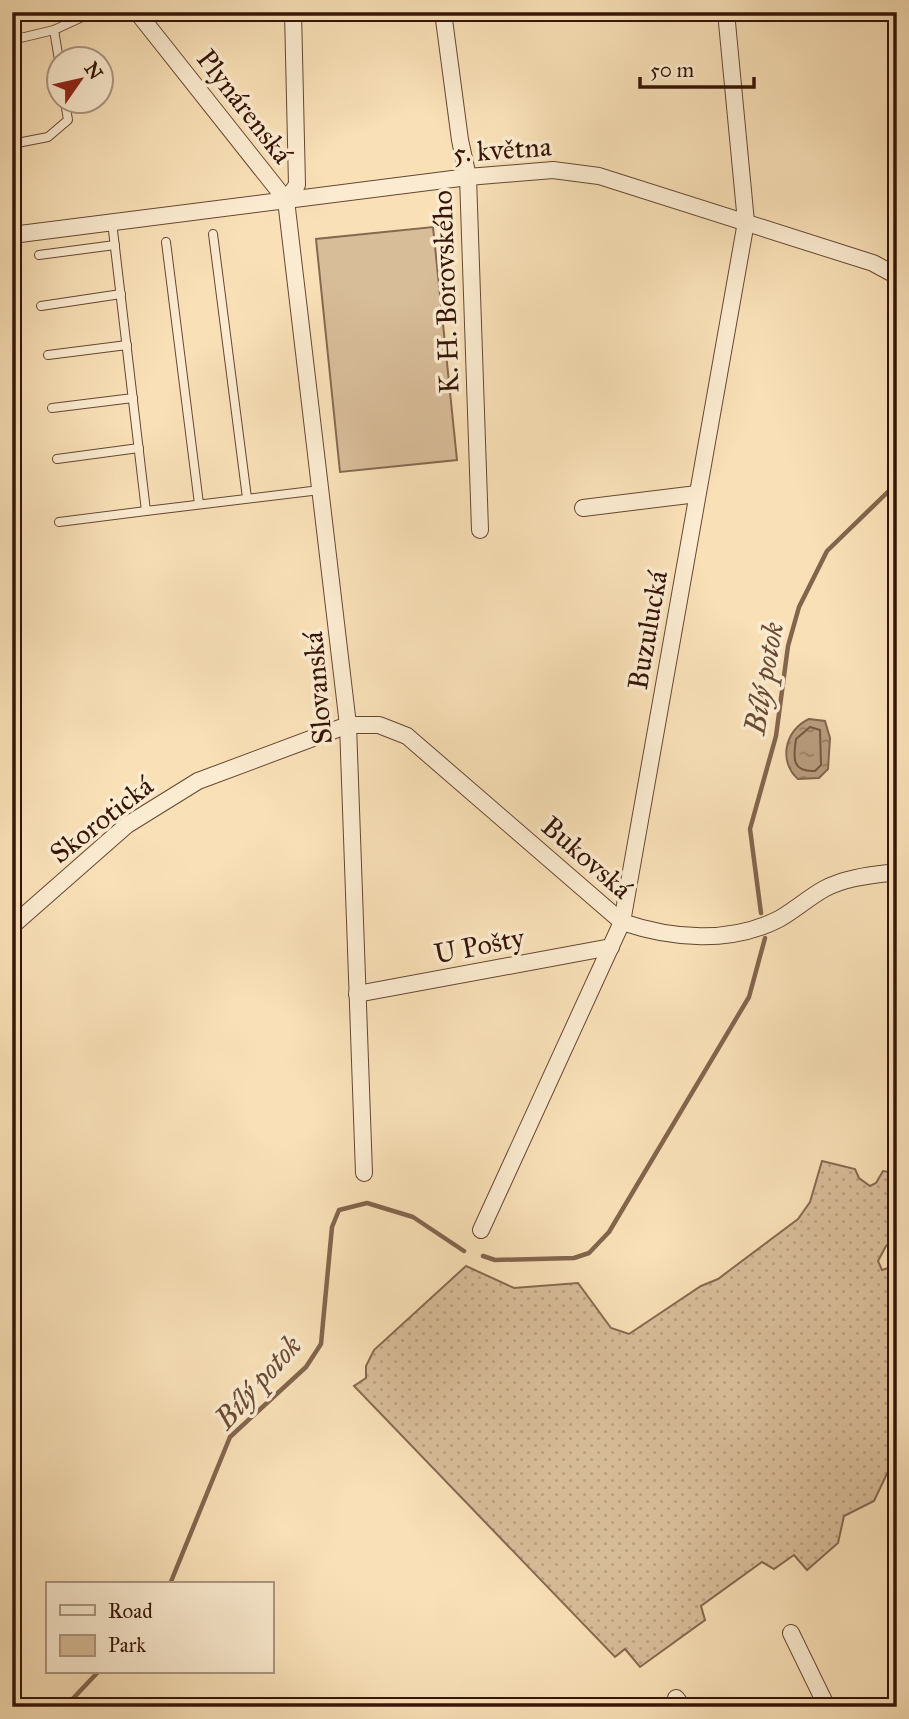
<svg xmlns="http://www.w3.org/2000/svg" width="909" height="1719" viewBox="0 0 909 1719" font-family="'IM FELL Great Primer',serif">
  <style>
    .grass { fill: url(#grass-dots); stroke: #876850; stroke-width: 2 }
    .park { fill: #d8bd99; stroke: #876850; stroke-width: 2 }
    .water { fill: url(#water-ripples); stroke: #83654d; stroke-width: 2 }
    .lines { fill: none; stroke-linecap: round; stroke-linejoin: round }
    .shore { stroke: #765841; stroke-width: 2 }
    .stream { stroke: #83654d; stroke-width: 4.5 }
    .service-casing { stroke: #674733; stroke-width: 10 }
    .minor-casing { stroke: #674733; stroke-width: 18 }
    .service { stroke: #fbebd0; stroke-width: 8 }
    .minor { stroke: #fbebd0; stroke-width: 16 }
    .labels { text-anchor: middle; stroke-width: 7; stroke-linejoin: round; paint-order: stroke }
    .street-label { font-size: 28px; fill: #361407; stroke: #fbebd0 }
    .water-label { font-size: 30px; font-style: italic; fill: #6a4a35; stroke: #fbebd0 }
  </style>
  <defs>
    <pattern id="grass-dots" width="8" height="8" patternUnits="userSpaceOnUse" patternTransform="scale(1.75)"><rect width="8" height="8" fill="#d8bd99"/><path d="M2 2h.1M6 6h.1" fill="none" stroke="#baa282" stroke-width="1.8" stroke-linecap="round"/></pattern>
    <pattern id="water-ripples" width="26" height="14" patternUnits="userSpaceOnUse" patternTransform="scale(1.75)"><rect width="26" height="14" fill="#b79b7b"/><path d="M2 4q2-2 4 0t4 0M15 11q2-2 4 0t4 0" fill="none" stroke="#967d63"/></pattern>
  </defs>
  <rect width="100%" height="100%" fill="#f9e0b7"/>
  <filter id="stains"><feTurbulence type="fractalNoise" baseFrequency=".00286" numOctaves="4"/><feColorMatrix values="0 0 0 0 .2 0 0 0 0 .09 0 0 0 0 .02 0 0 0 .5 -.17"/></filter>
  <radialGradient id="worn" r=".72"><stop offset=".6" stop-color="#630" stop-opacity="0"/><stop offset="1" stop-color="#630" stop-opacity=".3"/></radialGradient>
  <!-- grass -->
  <polygon class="grass" points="822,1161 855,1169 859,1178 870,1186 876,1183 883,1171 897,1173 897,1238 886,1246 878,1261 882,1270 897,1265 897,1468 891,1465 874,1501 844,1516 838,1543 807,1570 794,1555 774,1569 762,1562 701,1606 705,1620 640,1667 625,1649 615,1657 354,1386 366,1378 366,1366 374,1350 466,1266 514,1288 578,1283 611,1328 629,1334 701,1286 718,1279 798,1219 810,1202"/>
  <!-- park -->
  <polygon class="park" points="433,227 457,460 340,472 316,239"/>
  <!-- water -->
  <path class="water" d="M809,719L825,721L830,738L828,769L819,778L798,779C778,761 785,730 809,719Z"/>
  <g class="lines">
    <!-- shore -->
    <path class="shore" d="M810,727L820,730L821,765L815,771C792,772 793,759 796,739Z"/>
    <!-- stream -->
    <g class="stream">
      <polyline points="761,913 750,829 776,736 788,646 799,607 827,551 897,483"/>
      <polyline points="483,1256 495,1260 574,1258 589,1253 609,1232 749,997 765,938"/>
      <polyline points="170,1584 230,1437 306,1367 321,1344 332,1227 339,1210 367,1203 413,1217 464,1251"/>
      <polyline points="65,1707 98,1672"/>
    </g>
    <!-- service casing -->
    <g class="service-casing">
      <g id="service">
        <polyline points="54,30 60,66"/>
        <polyline points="12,40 54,30 93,12"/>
        <polyline points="12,144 48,137 68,120 65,102"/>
        <polyline points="112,222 146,511 320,490"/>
        <polyline points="213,234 247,498"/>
        <polyline points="166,242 199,504"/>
        <polyline points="39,255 115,245"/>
        <polyline points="41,306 121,294"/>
        <polyline points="48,355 127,345"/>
        <polyline points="52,408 133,398"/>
        <polyline points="57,459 139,448"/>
        <polyline points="59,522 146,511"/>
      </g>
    </g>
    <!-- minor casing -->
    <g class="minor-casing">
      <g id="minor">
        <polyline points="137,12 286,200"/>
        <polyline points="443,12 460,140 468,177 480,530"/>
        <polyline points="286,200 348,725 364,1173"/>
        <polyline points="286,200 297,185 293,12"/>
        <polyline points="12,235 468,177 553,170 599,176 873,263 897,276"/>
        <polyline points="583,508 697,494"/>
        <path d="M12,926L127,825L198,781L348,725H379L407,736L622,922C672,939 730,944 779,919C795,910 808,898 824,889C846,877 873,875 897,872"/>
        <polyline points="357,994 611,947"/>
        <polyline points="481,1230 622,922 746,222 726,12"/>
        <polyline points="791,1633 827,1707"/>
        <polyline points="676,1698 683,1707"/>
      </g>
    </g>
    <!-- service -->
    <use href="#service" class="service"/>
    <!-- minor -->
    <use href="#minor" class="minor"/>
  </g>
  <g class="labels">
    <!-- street labels -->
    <g class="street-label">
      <text transform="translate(245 106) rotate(52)" y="10">Plynárenská</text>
      <text transform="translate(502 149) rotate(-4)" y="10">5. května</text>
      <text transform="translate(445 292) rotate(-92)" y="10">K. H. Borovského</text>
      <text transform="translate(647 630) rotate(-80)" y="10">Buzulucká</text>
      <text transform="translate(317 688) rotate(-95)" y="10">Slovanská</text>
      <text transform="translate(101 819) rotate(-38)" y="10">Skorotická</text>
      <text transform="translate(587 857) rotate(41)" y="10">Bukovská</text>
      <text transform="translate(479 945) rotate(-11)" y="10">U Pošty</text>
    </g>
    <!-- water labels -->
    <g class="water-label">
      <text transform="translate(764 678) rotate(-80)" y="10">Bílý potok</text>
      <text transform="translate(258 1382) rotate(-48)" y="10">Bílý potok</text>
    </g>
  </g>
  <!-- margin -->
  <rect width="909" height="1719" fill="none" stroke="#f9e0b7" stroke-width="42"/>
  <rect x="14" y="14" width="881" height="1691" fill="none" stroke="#361407" stroke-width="3.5"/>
  <rect x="21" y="21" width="867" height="1677" fill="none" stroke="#361407" stroke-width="2"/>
  <!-- legend -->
  <rect x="46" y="1582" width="228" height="91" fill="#fbebd0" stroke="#ac9580" stroke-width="2"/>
  <rect x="60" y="1605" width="35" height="10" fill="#fbebd0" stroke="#ac9580" stroke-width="2"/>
  <text x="108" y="1618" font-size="21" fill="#361407">Road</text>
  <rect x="60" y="1635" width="35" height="21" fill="#d8bd99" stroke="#ac9580" stroke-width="2"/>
  <text x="108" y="1652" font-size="21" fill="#361407">Park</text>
  <!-- north arrow -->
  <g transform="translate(80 80) rotate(56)"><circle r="33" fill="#fbebd0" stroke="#ac9580" stroke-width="2"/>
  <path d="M0-5L12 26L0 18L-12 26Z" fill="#8f2418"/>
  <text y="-10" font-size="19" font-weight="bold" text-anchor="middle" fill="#361407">N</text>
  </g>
  <!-- scale -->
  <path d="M640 77v10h114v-10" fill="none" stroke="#361407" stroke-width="3.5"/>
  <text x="650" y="77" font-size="21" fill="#361407" stroke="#fbebd0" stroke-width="5" paint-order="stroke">50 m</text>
  <rect width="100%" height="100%" filter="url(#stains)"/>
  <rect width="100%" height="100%" fill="url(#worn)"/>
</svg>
